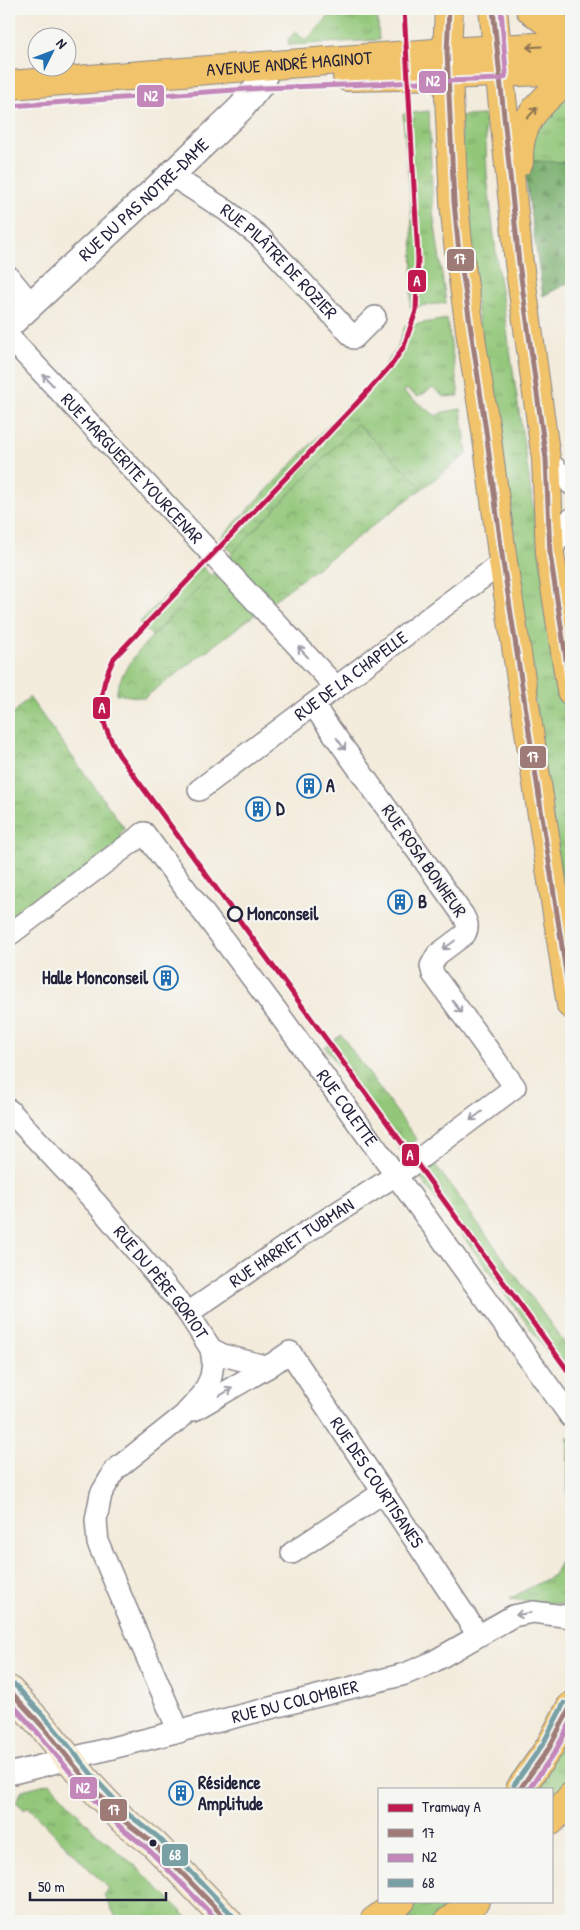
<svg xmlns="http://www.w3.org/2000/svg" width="580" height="1930" viewBox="0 0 580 1930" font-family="'Patrick Hand',sans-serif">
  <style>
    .grass { fill: url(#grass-tufts); stroke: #5a745a }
    .forest { fill: url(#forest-firs); stroke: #4c6752 }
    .park { fill: url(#park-crowns); stroke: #5a745a }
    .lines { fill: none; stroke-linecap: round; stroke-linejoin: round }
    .minor-casing { stroke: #8a868b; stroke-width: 24 }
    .tertiary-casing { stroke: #8a868b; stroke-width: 29 }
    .secondary-casing { stroke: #8a868b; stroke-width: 30 }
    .primary-casing { stroke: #8a868b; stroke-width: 30 }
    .minor { stroke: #fff; stroke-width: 21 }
    .tertiary { stroke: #fff; stroke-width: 26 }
    .secondary { stroke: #f9e7c3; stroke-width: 28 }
    .primary { stroke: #f1c36a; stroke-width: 28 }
    .bus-1-casing { stroke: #f6f6f2; stroke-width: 9 }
    .bus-2-casing { stroke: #f6f6f2; stroke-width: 9 }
    .bus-3-casing { stroke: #f6f6f2; stroke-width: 9 }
    .bus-1 { stroke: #9f7b77; stroke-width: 5 }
    .bus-2 { stroke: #c387ba; stroke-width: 5 }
    .bus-3 { stroke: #79a1a5; stroke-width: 5 }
    .tram-1-casing { stroke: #f6f6f2; stroke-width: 9 }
    .tram-1 { stroke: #bf1950; stroke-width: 5 }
    .oneway { stroke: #8a7252 }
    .oneway2 { stroke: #9c9ca7 }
    .stop-dot { fill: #f6f6f2; stroke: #22223b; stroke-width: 2.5 }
    .bus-dot { fill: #22223b; stroke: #f6f6f2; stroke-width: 2 }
    .labels { text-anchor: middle; stroke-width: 4.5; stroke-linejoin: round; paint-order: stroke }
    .street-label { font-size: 18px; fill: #22223b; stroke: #f6f6f2 }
    .poi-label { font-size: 18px; font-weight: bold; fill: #22223b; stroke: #f6f6f2; text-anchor: start }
    .stop-label { font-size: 18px; font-weight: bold; fill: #22223b; stroke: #f6f6f2; text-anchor: start }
    .line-badge { stroke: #f6f6f2; stroke-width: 2 }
    .badge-label { font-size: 14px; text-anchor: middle; font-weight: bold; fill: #fff }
  </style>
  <defs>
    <pattern id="grass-tufts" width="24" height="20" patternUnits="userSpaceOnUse" patternTransform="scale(1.25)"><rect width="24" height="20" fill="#92c779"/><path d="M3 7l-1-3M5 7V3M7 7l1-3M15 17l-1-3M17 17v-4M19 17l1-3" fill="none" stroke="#77a164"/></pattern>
    <pattern id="forest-firs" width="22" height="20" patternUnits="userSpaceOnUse" patternTransform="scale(1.25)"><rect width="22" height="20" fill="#75ac69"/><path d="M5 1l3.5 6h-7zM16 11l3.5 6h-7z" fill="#608c58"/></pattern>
    <pattern id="park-crowns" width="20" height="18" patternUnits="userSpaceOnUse" patternTransform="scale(1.25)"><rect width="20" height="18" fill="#92c779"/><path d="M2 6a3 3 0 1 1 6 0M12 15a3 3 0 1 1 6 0" fill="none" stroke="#77a164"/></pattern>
  </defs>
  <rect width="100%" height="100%" fill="#f6f6f2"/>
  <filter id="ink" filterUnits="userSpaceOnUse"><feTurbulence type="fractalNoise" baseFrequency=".02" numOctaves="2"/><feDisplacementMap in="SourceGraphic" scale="10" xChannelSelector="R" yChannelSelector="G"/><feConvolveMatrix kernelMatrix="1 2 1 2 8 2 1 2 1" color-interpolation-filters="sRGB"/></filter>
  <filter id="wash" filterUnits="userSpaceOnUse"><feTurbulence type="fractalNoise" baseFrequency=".0096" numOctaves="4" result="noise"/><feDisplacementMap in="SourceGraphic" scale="20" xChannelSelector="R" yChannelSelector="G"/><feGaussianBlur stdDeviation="1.12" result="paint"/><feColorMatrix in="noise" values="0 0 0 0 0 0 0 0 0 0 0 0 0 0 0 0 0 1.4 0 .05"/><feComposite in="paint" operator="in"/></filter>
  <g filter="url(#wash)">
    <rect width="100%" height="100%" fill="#f3ebdb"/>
    <!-- grass -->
    <g class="grass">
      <polygon points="326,9 377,9 379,40 289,45 288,39 295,32 306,41 331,14"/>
      <polygon points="571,95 571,162 523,161 532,133 566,96"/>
      <path d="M429,111L433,212L446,303L410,307C417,243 408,178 403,114Z"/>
      <polygon points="485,115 487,176 498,270 571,761 571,946 467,243 460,116"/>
      <polygon points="447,319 459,396 444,397 433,388 418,397 406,389 404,393 436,416 443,412 461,409 467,454 423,488 357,424 233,554 220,539 381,371 397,348 405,326"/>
      <polygon points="198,562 211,576 152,636 139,623"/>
      <polygon points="341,1035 417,1140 401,1150 325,1047"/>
      <polygon points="435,1164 571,1352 571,1362 560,1369 419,1176"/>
      <polygon points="568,1436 571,1441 571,1605 509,1599 554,1575 562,1560 567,1543"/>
      <polygon points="571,1727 571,1777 551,1806 551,1789 532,1789"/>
      <polygon points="50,1783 97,1834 139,1869 191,1921 118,1921 104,1895 109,1889 28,1807 25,1810 16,1802 22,1790"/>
      <polygon points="414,1901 458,1901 430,1921 390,1921"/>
    </g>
    <!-- forest -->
    <polygon class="forest" points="523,161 571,162 571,272 570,282 543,296"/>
    <!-- park -->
    <g class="park">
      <path d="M357,424L423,488L144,698L116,694C120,675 130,662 141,648Z"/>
      <polygon points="29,697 125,829 119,834 123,840 9,927 9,718"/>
    </g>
  </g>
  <g filter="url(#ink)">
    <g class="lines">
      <!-- minor casing -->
      <g class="minor-casing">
        <g id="minor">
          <path id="s1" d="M171,175L227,211L260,237L354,338L375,317"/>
          <polyline points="9,277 31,304"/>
          <path id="s2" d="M9,337L336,687"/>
          <polyline points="546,459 571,484"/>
          <polyline points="550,554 566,524 571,519"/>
          <path id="s3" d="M199,790L503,562"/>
          <path id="s4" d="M9,935L144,833L276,1010L571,1417"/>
          <path id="s5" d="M9,1110L98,1205L188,1313L211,1349L213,1363L211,1377L203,1394L183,1416L115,1470L101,1494L96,1520L98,1543L179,1732"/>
          <path id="s6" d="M188,1313L302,1235L407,1168L515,1087L433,974L431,966L437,955L465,934C469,926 467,923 463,915L313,705"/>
          <polyline points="211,1349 223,1355 268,1367"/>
          <path id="s7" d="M194,1410L268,1367L290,1352L478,1635"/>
          <polyline points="292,1553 382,1493"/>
          <path id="s8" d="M9,1774L405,1674L431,1663L513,1616L533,1612L571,1617"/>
        </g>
      </g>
      <!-- tertiary casing -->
      <g class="tertiary-casing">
        <g id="tertiary">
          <path id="s9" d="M9,325L171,175L241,108L263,81V66"/>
        </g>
      </g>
      <!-- secondary casing -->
      <g class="secondary-casing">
        <polyline id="secondary" points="9,1690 44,1728 91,1786 124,1821 153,1843 228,1921"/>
      </g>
      <!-- primary casing -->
      <g class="primary-casing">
        <g id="primary">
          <polyline points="449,9 447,52 448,75 454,202 458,243 472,344 486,431 503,562 571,1005"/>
          <polyline points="493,9 519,263 546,459 550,554 571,691"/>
          <polyline points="530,9 543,19 571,35"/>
          <polyline points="347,77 448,75 571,70"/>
          <path id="s10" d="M9,85L447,52L571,45"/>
          <path d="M519,162C517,119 542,102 571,76"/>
          <polyline points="520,1789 549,1748 571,1706"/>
          <polyline points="551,1821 571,1797"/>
          <polyline points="374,1921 401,1901"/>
          <polyline points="449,1921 475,1901"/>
        </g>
      </g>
      <!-- minor -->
      <use href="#minor" class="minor"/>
      <!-- tertiary -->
      <use href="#tertiary" class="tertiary"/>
      <!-- secondary -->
      <use href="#secondary" class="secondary"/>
      <!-- primary -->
      <use href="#primary" class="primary"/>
      <!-- bus-1 casing -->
      <g class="bus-1-casing">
        <g id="bus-1">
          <polyline points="449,9 447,52 454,202 458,243 486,431 503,562 571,1005"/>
          <polyline points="493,9 519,263 546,459 550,554 571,691"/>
          <polyline points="9,1690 44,1728 91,1786 124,1821 153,1843 228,1921"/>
          <polyline points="520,1789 549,1748 571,1706"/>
        </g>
      </g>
      <!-- bus-2 casing -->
      <g class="bus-2-casing">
        <g id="bus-2">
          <polyline points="10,106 263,88 501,79 505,77 506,72 501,9"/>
          <polyline points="9,1701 38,1733 86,1791 119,1826 148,1849 218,1921"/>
          <polyline points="529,1789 555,1752 571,1722"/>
        </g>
      </g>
      <!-- bus-3 casing -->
      <g class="bus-3-casing">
        <g id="bus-3">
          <polyline points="15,1685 50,1723 97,1781 129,1815 158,1837 233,1916"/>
          <polyline points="514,1785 543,1744 564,1703"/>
        </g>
      </g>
      <!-- bus-1 -->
      <use href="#bus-1" class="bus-1"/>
      <!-- bus-2 -->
      <use href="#bus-2" class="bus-2"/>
      <!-- bus-3 -->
      <use href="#bus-3" class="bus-3"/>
      <!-- tram-1 casing -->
      <g class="tram-1-casing">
        <path id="tram-1" d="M404,9L418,258L416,311L404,346L393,363L358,402L114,658C95,696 98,719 119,755L571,1375"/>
      </g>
      <!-- tram-1 -->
      <use href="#tram-1" class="tram-1"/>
    </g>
    <!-- one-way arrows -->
    <defs><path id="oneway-shaft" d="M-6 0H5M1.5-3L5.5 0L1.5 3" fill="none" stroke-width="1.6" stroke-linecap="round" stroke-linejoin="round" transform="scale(1.25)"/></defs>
    <g class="oneway">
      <use href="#oneway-shaft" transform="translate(534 47) rotate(177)"/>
      <use href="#oneway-shaft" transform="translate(532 113) rotate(-48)"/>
    </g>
    <g class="oneway2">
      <use href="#oneway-shaft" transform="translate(48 380) rotate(-133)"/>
      <use href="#oneway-shaft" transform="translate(303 652) rotate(-133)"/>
      <use href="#oneway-shaft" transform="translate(341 744) rotate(54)"/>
      <use href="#oneway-shaft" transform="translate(449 945) rotate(143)"/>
      <use href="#oneway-shaft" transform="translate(457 1007) rotate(54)"/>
      <use href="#oneway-shaft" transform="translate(476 1116) rotate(143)"/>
      <use href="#oneway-shaft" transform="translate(226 1392) rotate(-31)"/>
      <use href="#oneway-shaft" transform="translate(523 1614) rotate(171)"/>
    </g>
  </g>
  <!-- icons -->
  <defs>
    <g id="building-ring" transform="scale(1.25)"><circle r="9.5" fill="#f6f6f2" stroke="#1f6fb2" stroke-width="1.5"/><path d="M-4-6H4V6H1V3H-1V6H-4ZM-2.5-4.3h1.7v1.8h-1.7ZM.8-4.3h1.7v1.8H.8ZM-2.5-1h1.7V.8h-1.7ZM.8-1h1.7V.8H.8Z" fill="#1f6fb2"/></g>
  </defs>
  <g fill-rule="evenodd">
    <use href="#building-ring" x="309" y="786"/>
    <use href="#building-ring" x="258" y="809"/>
    <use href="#building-ring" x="400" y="902"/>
    <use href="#building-ring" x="166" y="978"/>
    <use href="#building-ring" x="181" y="1793"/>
  </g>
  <!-- markers -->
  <circle class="stop-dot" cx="235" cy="914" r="7"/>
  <circle class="bus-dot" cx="153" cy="1843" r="4.5"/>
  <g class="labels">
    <!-- street labels -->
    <g class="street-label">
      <text dy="6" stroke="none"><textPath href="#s10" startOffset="281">AVENUE ANDRÉ MAGINOT</textPath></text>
      <text dy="6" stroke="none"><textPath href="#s9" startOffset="184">RUE DU PAS NOTRE-DAME</textPath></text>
      <text dy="6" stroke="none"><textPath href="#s1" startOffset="139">RUE PILÂTRE DE ROZIER</textPath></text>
      <text dy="6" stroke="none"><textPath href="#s2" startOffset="180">RUE MARGUERITE YOURCENAR</textPath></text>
      <text dy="6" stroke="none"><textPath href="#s3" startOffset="190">RUE DE LA CHAPELLE</textPath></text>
      <text transform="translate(424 861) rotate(55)" y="6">RUE ROSA BONHEUR</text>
      <text dy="6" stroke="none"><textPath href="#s4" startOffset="511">RUE COLETTE</textPath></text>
      <text dy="6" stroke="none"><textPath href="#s6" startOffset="125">RUE HARRIET TUBMAN</textPath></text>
      <text dy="6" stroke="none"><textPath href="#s5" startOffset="230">RUE DU PÈRE GORIOT</textPath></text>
      <text dy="6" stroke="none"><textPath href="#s7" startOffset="269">RUE DES COURTISANES</textPath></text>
      <text dy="6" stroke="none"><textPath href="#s8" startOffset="295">RUE DU COLOMBIER</textPath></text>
    </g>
    <!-- poi labels -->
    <g class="poi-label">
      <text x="326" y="792">A</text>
      <text x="276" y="815">D</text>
      <text x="418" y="908">B</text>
      <text x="148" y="984" text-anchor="end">Halle Monconseil</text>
      <text x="198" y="1789">Résidence<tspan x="198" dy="21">Amplitude</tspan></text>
    </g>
    <!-- stop labels -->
    <g class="stop-label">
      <text x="247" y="920">Monconseil</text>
    </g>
  </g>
  <g class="line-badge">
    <rect x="418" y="70" width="29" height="24" rx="5" fill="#c387ba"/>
    <rect x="136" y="84" width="29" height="24" rx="5" fill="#c387ba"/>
    <rect x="446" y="248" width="29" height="24" rx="5" fill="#9f7b77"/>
    <rect x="407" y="269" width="20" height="24" rx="5" fill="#bf1950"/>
    <rect x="92" y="696" width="19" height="24" rx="5" fill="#bf1950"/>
    <rect x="519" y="745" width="28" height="24" rx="5" fill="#9f7b77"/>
    <rect x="401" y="1143" width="19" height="24" rx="5" fill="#bf1950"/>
    <rect x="69" y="1776" width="29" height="24" rx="5" fill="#c387ba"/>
    <rect x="99" y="1798" width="29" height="24" rx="5" fill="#9f7b77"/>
    <rect x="161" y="1843" width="28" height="24" rx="5" fill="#79a1a5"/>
  </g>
  <g class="badge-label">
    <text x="433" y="86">N2</text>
    <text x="151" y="101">N2</text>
    <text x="460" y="264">17</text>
    <text x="417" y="286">A</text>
    <text x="102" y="713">A</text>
    <text x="533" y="762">17</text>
    <text x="410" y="1160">A</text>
    <text x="83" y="1793">N2</text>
    <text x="114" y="1815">17</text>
    <text x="175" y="1860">68</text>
  </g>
  <!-- margin -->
  <rect width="580" height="1930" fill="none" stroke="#f6f6f2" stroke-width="30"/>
  <!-- legend -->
  <rect x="378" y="1788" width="175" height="115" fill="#f6f6f2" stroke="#a1a1a9"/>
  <rect x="388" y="1804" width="25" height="8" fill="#bf1950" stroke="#a1a1a9"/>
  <text x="422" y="1812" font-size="15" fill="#22223b">Tramway A</text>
  <rect x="388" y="1829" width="25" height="8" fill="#9f7b77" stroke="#a1a1a9"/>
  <text x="422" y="1838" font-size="15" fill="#22223b">17</text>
  <rect x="388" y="1854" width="25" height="8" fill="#c387ba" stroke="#a1a1a9"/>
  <text x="422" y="1862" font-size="15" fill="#22223b">N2</text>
  <rect x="388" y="1879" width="25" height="8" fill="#79a1a5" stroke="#a1a1a9"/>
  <text x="422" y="1888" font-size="15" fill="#22223b">68</text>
  <!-- north arrow -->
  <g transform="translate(52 52) rotate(48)"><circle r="24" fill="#f6f6f2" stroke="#a1a1a9"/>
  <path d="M0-4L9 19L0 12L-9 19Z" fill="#1f6fb2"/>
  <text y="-8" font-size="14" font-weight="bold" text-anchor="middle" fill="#22223b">N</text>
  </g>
  <!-- scale -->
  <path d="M30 1892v8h136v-8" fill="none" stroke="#22223b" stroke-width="2.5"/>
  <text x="38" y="1892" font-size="15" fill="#22223b" stroke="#f6f6f2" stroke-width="4" paint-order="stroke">50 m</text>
</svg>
